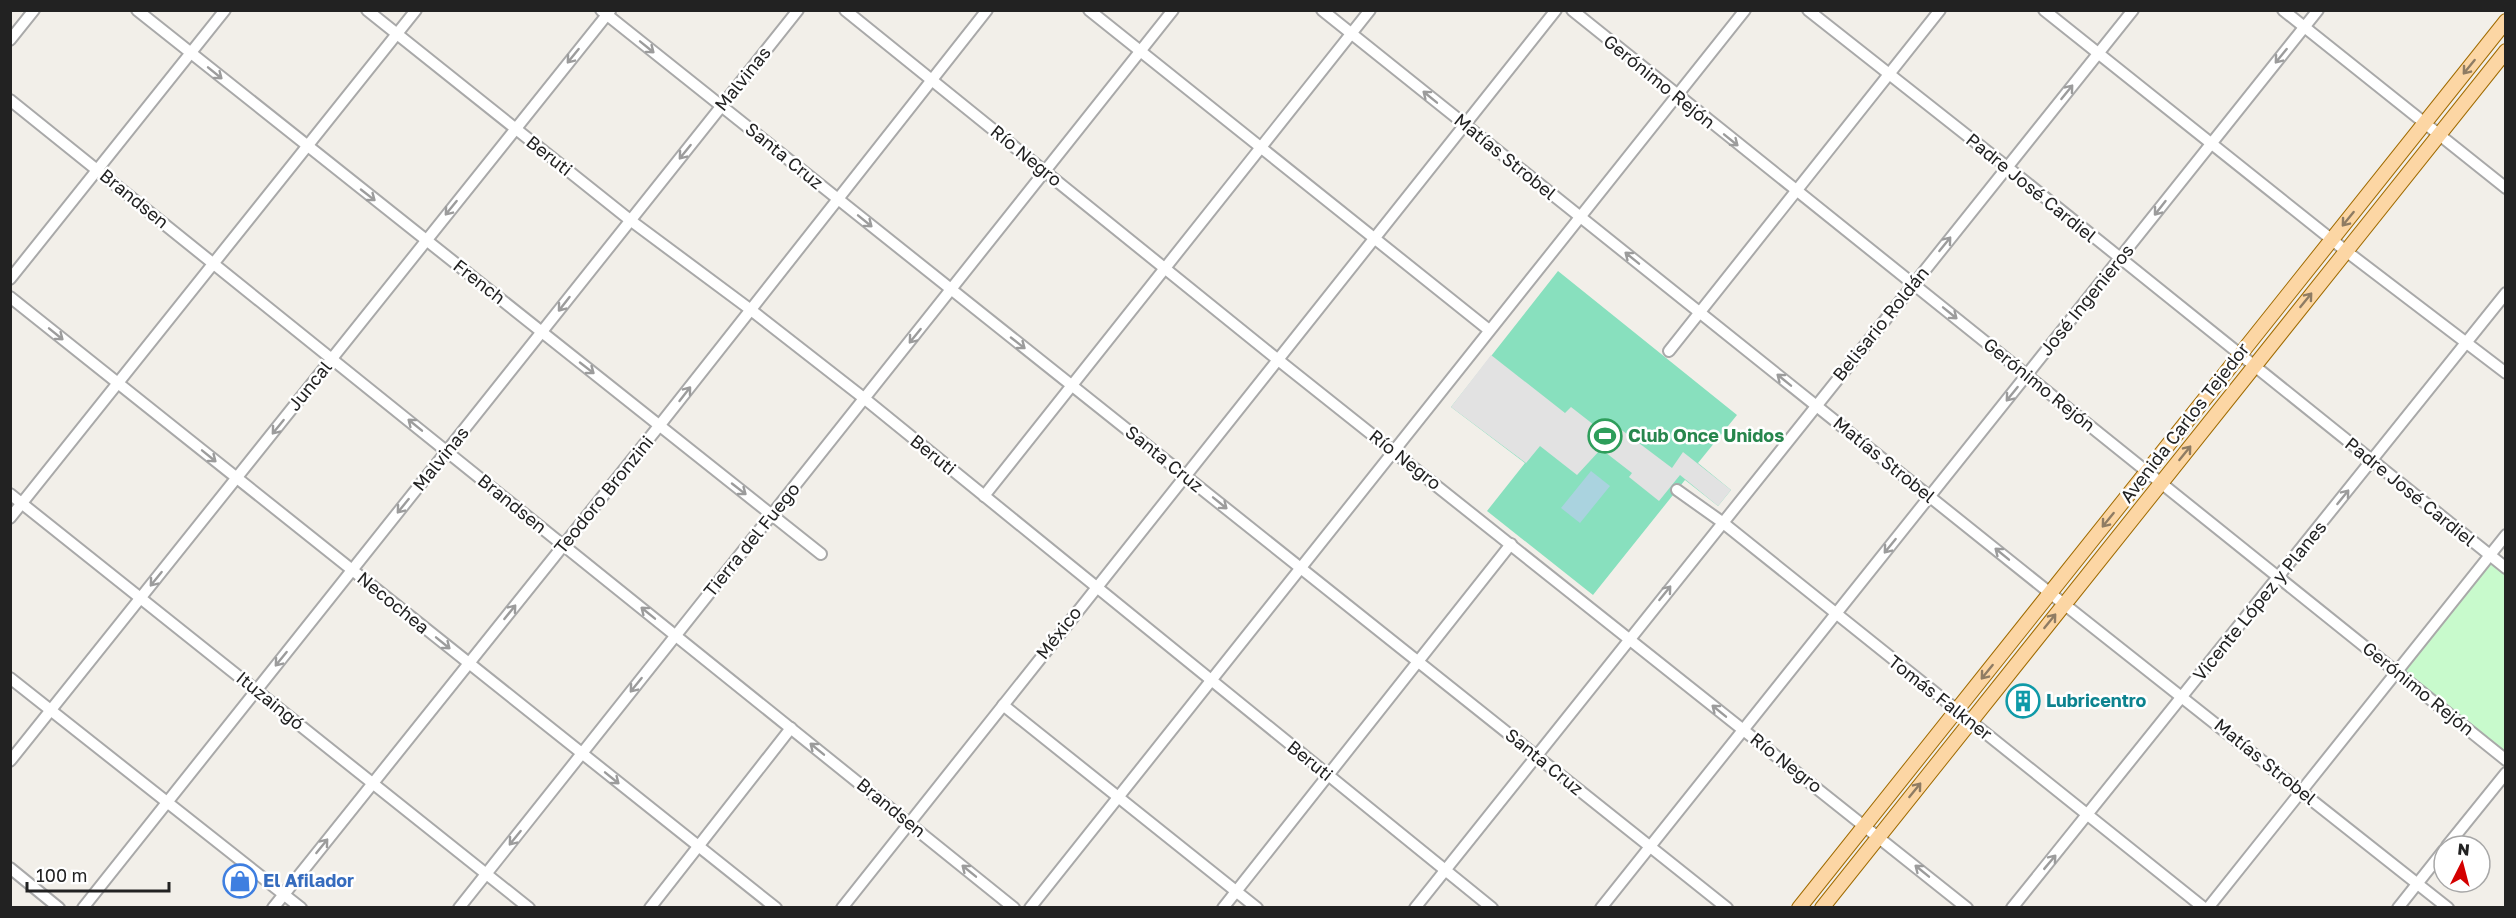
<svg xmlns="http://www.w3.org/2000/svg" width="2516" height="918" viewBox="0 0 2516 918" font-family="'Golos Text',sans-serif">
  <style>
    .park { fill: #c8facc }
    .pitch { fill: #88e0be }
    .parking { fill: #e2e2e2 }
    .water { fill: #aad3df }
    .lines { fill: none; stroke-linecap: round; stroke-linejoin: round }
    .minor-casing { stroke: #a9a9a9; stroke-width: 14 }
    .major-casing { stroke: #a06b00; stroke-width: 16 }
    .minor { stroke: #fff; stroke-width: 10 }
    .major { stroke: #fcd6a4; stroke-width: 14 }
    .oneway { stroke: #9c9c9c }
    .oneway2 { stroke: #8f7c63 }
    .labels { text-anchor: middle; stroke-width: 5; stroke-linejoin: round; paint-order: stroke }
    .street-label { font-size: 18px; fill: #222; stroke: #fff }
    .leisure-label { font-size: 18px; font-weight: bold; fill: #27864d; stroke: #fff; text-anchor: start }
    .culture-label { font-size: 18px; font-weight: bold; fill: #0d838f; stroke: #fff; text-anchor: start }
    .shop-label { font-size: 18px; font-weight: bold; fill: #366cbe; stroke: #fff; text-anchor: start }
  </style>
  <rect width="100%" height="100%" fill="#f2efe9"/>
  <!-- park -->
  <polygon class="park" points="2490,562 2505,575 2505,753 2403,672"/>
  <!-- pitch -->
  <polygon class="pitch" points="1558,271 1737,415 1698,463 1731,490 1718,506 1685,480 1593,595 1487,511 1525,463 1451,407"/>
  <!-- parking -->
  <polygon class="parking" points="1491,355 1565,413 1571,407 1603,432 1611,422 1672,468 1683,452 1731,490 1718,506 1680,475 1659,501 1629,477 1632,473 1601,449 1577,475 1540,446 1526,463 1451,407"/>
  <!-- water -->
  <polygon class="water" points="1591,471 1610,486 1580,523 1561,508"/>
  <g class="lines">
    <!-- minor casing -->
    <g class="minor-casing">
      <g id="minor">
        <polyline points="137,10 821,554"/>
        <polyline points="367,10 630,220 751,310 865,399 1492,908"/>
        <polyline points="601,10 1727,908"/>
        <polyline points="845,10 1277,359 1967,908"/>
        <polyline points="1089,10 1489,330"/>
        <polyline points="1322,10 2050,593 2448,908"/>
        <polyline points="1572,10 2506,760"/>
        <polyline points="1808,10 2007,167 2506,568"/>
        <polyline points="2044,10 2346,251 2506,373"/>
        <polyline points="2283,10 2506,188"/>
        <polyline points="10,40 34,10"/>
        <polyline points="10,100 1014,908"/>
        <polyline points="10,279 225,10"/>
        <polyline points="10,297 776,908"/>
        <polyline points="1669,351 1940,10"/>
        <polyline points="1677,490 1722,522 2204,908"/>
        <polyline points="10,494 529,908"/>
        <polyline points="984,496 1370,10"/>
        <polyline points="10,518 416,10"/>
        <polyline points="10,678 301,908"/>
        <polyline points="1003,705 1257,908"/>
        <polyline points="10,761 610,11"/>
        <polyline points="2447,846 2506,773"/>
        <polyline points="10,868 59,908"/>
        <polyline points="83,908 798,10"/>
        <polyline points="273,908 659,426 987,10"/>
        <polyline points="459,908 1173,10"/>
        <polyline points="650,908 791,728"/>
        <polyline points="842,908 1556,10"/>
        <polyline points="1030,908 1745,10"/>
        <polyline points="1223,908 1511,544"/>
        <polyline points="1415,908 2133,10"/>
        <polyline points="1601,908 2318,10"/>
        <polyline points="2012,908 2506,293"/>
        <polyline points="2208,908 2506,535"/>
        <polyline points="2398,908 2444,850"/>
      </g>
    </g>
    <!-- major casing -->
    <g class="major-casing">
      <g id="major">
        <polyline points="1799,908 2506,21"/>
        <polyline points="1822,908 2506,51"/>
      </g>
    </g>
    <!-- minor -->
    <use href="#minor" class="minor"/>
    <!-- major -->
    <use href="#major" class="major"/>
  </g>
  <!-- one-way arrows -->
  <defs><path id="oneway-shaft" d="M-6 0H5M1.5-3L5.5 0L1.5 3" fill="none" stroke-width="1.6" stroke-linecap="round" stroke-linejoin="round" transform="scale(1.5)"/></defs>
  <g class="oneway">
    <use href="#oneway-shaft" transform="translate(647 47) rotate(39)"/>
    <use href="#oneway-shaft" transform="translate(573 56) rotate(129)"/>
    <use href="#oneway-shaft" transform="translate(2281 56) rotate(129)"/>
    <use href="#oneway-shaft" transform="translate(215 73) rotate(39)"/>
    <use href="#oneway-shaft" transform="translate(2067 92) rotate(-51)"/>
    <use href="#oneway-shaft" transform="translate(1430 97) rotate(-141)"/>
    <use href="#oneway-shaft" transform="translate(1731 140) rotate(39)"/>
    <use href="#oneway-shaft" transform="translate(685 152) rotate(129)"/>
    <use href="#oneway-shaft" transform="translate(368 195) rotate(38)"/>
    <use href="#oneway-shaft" transform="translate(451 208) rotate(129)"/>
    <use href="#oneway-shaft" transform="translate(2160 208) rotate(128)"/>
    <use href="#oneway-shaft" transform="translate(865 221) rotate(39)"/>
    <use href="#oneway-shaft" transform="translate(1945 244) rotate(-51)"/>
    <use href="#oneway-shaft" transform="translate(1632 258) rotate(-141)"/>
    <use href="#oneway-shaft" transform="translate(564 304) rotate(128)"/>
    <use href="#oneway-shaft" transform="translate(1950 313) rotate(39)"/>
    <use href="#oneway-shaft" transform="translate(56 334) rotate(39)"/>
    <use href="#oneway-shaft" transform="translate(915 336) rotate(129)"/>
    <use href="#oneway-shaft" transform="translate(1018 343) rotate(38)"/>
    <use href="#oneway-shaft" transform="translate(587 368) rotate(38)"/>
    <use href="#oneway-shaft" transform="translate(1784 380) rotate(-141)"/>
    <use href="#oneway-shaft" transform="translate(685 394) rotate(-52)"/>
    <use href="#oneway-shaft" transform="translate(2012 394) rotate(129)"/>
    <use href="#oneway-shaft" transform="translate(415 425) rotate(-141)"/>
    <use href="#oneway-shaft" transform="translate(278 427) rotate(129)"/>
    <use href="#oneway-shaft" transform="translate(209 456) rotate(39)"/>
    <use href="#oneway-shaft" transform="translate(739 489) rotate(38)"/>
    <use href="#oneway-shaft" transform="translate(2343 497) rotate(-51)"/>
    <use href="#oneway-shaft" transform="translate(1220 503) rotate(39)"/>
    <use href="#oneway-shaft" transform="translate(403 506) rotate(129)"/>
    <use href="#oneway-shaft" transform="translate(1890 546) rotate(129)"/>
    <use href="#oneway-shaft" transform="translate(2002 554) rotate(-141)"/>
    <use href="#oneway-shaft" transform="translate(156 579) rotate(129)"/>
    <use href="#oneway-shaft" transform="translate(1665 593) rotate(-51)"/>
    <use href="#oneway-shaft" transform="translate(510 612) rotate(-51)"/>
    <use href="#oneway-shaft" transform="translate(648 613) rotate(-141)"/>
    <use href="#oneway-shaft" transform="translate(443 643) rotate(39)"/>
    <use href="#oneway-shaft" transform="translate(281 659) rotate(129)"/>
    <use href="#oneway-shaft" transform="translate(636 685) rotate(129)"/>
    <use href="#oneway-shaft" transform="translate(1719 711) rotate(-141)"/>
    <use href="#oneway-shaft" transform="translate(817 749) rotate(-141)"/>
    <use href="#oneway-shaft" transform="translate(612 778) rotate(39)"/>
    <use href="#oneway-shaft" transform="translate(515 838) rotate(129)"/>
    <use href="#oneway-shaft" transform="translate(322 846) rotate(-51)"/>
    <use href="#oneway-shaft" transform="translate(2050 862) rotate(-50)"/>
    <use href="#oneway-shaft" transform="translate(969 871) rotate(-141)"/>
    <use href="#oneway-shaft" transform="translate(1922 871) rotate(-141)"/>
  </g>
  <g class="oneway2">
    <use href="#oneway-shaft" transform="translate(2469 67) rotate(129)"/>
    <use href="#oneway-shaft" transform="translate(2348 219) rotate(129)"/>
    <use href="#oneway-shaft" transform="translate(2306 300) rotate(-51)"/>
    <use href="#oneway-shaft" transform="translate(2185 453) rotate(-51)"/>
    <use href="#oneway-shaft" transform="translate(2108 520) rotate(129)"/>
    <use href="#oneway-shaft" transform="translate(2050 621) rotate(-51)"/>
    <use href="#oneway-shaft" transform="translate(1987 672) rotate(129)"/>
    <use href="#oneway-shaft" transform="translate(1915 790) rotate(-51)"/>
  </g>
  <!-- icons -->
  <defs>
    <g id="stadium-ring" transform="scale(1.725)"><circle r="9.5" fill="#fff" stroke="#2e9e5b" stroke-width="1.5"/><path d="M0-5a6.5 5 0 1 0 0 10a6.5 5 0 1 0 0-10ZM-3.5-1.8h7v3.6h-7Z" fill="#2e9e5b"/></g>
    <g id="building-ring" transform="scale(1.725)"><circle r="9.5" fill="#fff" stroke="#0f9aa8" stroke-width="1.5"/><path d="M-4-6H4V6H1V3H-1V6H-4ZM-2.5-4.3h1.7v1.8h-1.7ZM.8-4.3h1.7v1.8H.8ZM-2.5-1h1.7V.8h-1.7ZM.8-1h1.7V.8H.8Z" fill="#0f9aa8"/></g>
    <g id="shop-ring" transform="scale(1.725)"><circle r="9.5" fill="#fff" stroke="#3f7fe0" stroke-width="1.5"/><path d="M-5-2.5h2.3a2.7 3.5 0 0 1 5.4 0H5L5.5 6h-11ZM-1.5-2.5h3a1.5 2.3 0 0 0-3 0Z" fill="#3f7fe0"/></g>
  </defs>
  <g fill-rule="evenodd">
    <use href="#stadium-ring" x="1605" y="436"/>
    <use href="#building-ring" x="2023" y="701"/>
    <use href="#shop-ring" x="240" y="881"/>
  </g>
  <g class="labels">
    <!-- street labels -->
    <g class="street-label">
      <text transform="translate(743 79) rotate(-51)" y="6">Malvinas</text>
      <text transform="translate(1659 82) rotate(39)" y="6">Gerónimo Rejón</text>
      <text transform="translate(549 156) rotate(38)" y="6">Beruti</text>
      <text transform="translate(784 156) rotate(39)" y="6">Santa Cruz</text>
      <text transform="translate(1026 156) rotate(39)" y="6">Río Negro</text>
      <text transform="translate(1505 157) rotate(39)" y="6">Matías Strobel</text>
      <text transform="translate(2031 188) rotate(39)" y="6">Padre José Cardiel</text>
      <text transform="translate(134 199) rotate(39)" y="6">Brandsen</text>
      <text transform="translate(479 282) rotate(38)" y="6">French</text>
      <text transform="translate(2087 300) rotate(-51)" y="6">José Ingenieros</text>
      <text transform="translate(1881 324) rotate(-51)" y="6">Belisario Roldán</text>
      <text transform="translate(2039 385) rotate(39)" y="6">Gerónimo Rejón</text>
      <text transform="translate(310 386) rotate(-51)" y="6">Juncal</text>
      <text transform="translate(2185 423) rotate(-52)" y="6">Avenida Carlos Tejedor</text>
      <text transform="translate(933 455) rotate(39)" y="6">Beruti</text>
      <text transform="translate(441 459) rotate(-51)" y="6">Malvinas</text>
      <text transform="translate(1164 459) rotate(39)" y="6">Santa Cruz</text>
      <text transform="translate(1405 460) rotate(38)" y="6">Río Negro</text>
      <text transform="translate(1884 460) rotate(39)" y="6">Matías Strobel</text>
      <text transform="translate(2410 492) rotate(39)" y="6">Padre José Cardiel</text>
      <text transform="translate(604 495) rotate(-51)" y="6">Teodoro Bronzini</text>
      <text transform="translate(512 504) rotate(39)" y="6">Brandsen</text>
      <text transform="translate(752 540) rotate(-51)" y="6">Tierra del Fuego</text>
      <text transform="translate(2260 601) rotate(-51)" y="6">Vicente López y Planes</text>
      <text transform="translate(393 603) rotate(39)" y="6">Necochea</text>
      <text transform="translate(1059 633) rotate(-52)" y="6">México</text>
      <text transform="translate(2418 689) rotate(39)" y="6">Gerónimo Rejón</text>
      <text transform="translate(1940 698) rotate(38)" y="6">Tomás Falkner</text>
      <text transform="translate(270 701) rotate(39)" y="6">Ituzaingó</text>
      <text transform="translate(1310 761) rotate(39)" y="6">Beruti</text>
      <text transform="translate(1544 762) rotate(39)" y="6">Santa Cruz</text>
      <text transform="translate(2265 762) rotate(39)" y="6">Matías Strobel</text>
      <text transform="translate(1786 763) rotate(38)" y="6">Río Negro</text>
      <text transform="translate(891 808) rotate(39)" y="6">Brandsen</text>
    </g>
    <!-- leisure labels -->
    <g class="leisure-label">
      <text x="1628" y="442">Club Once Unidos</text>
    </g>
    <!-- culture labels -->
    <g class="culture-label">
      <text x="2046" y="707">Lubricentro</text>
    </g>
    <!-- shop labels -->
    <g class="shop-label">
      <text x="263" y="887">El Afilador</text>
    </g>
  </g>
  <!-- border -->
  <rect width="2516" height="918" fill="none" stroke="#222222" stroke-width="24"/>
  <!-- north arrow -->
  <g transform="translate(2462 864) rotate(6)"><circle r="28" fill="#ffffff" stroke="#a7a7a7" stroke-width="1.5"/>
  <path d="M0-4.5L10 22L0 15L-10 22Z" fill="#d40000"/>
  <text y="-9" font-size="16" font-weight="bold" text-anchor="middle" fill="#222222">N</text>
  </g>
  <!-- scale -->
  <path d="M27 882v9h142v-9" fill="none" stroke="#222222" stroke-width="3"/>
  <text x="36" y="882" font-size="18" fill="#222222" stroke="#ffffff" stroke-width="4.5" paint-order="stroke">100 m</text>
</svg>
